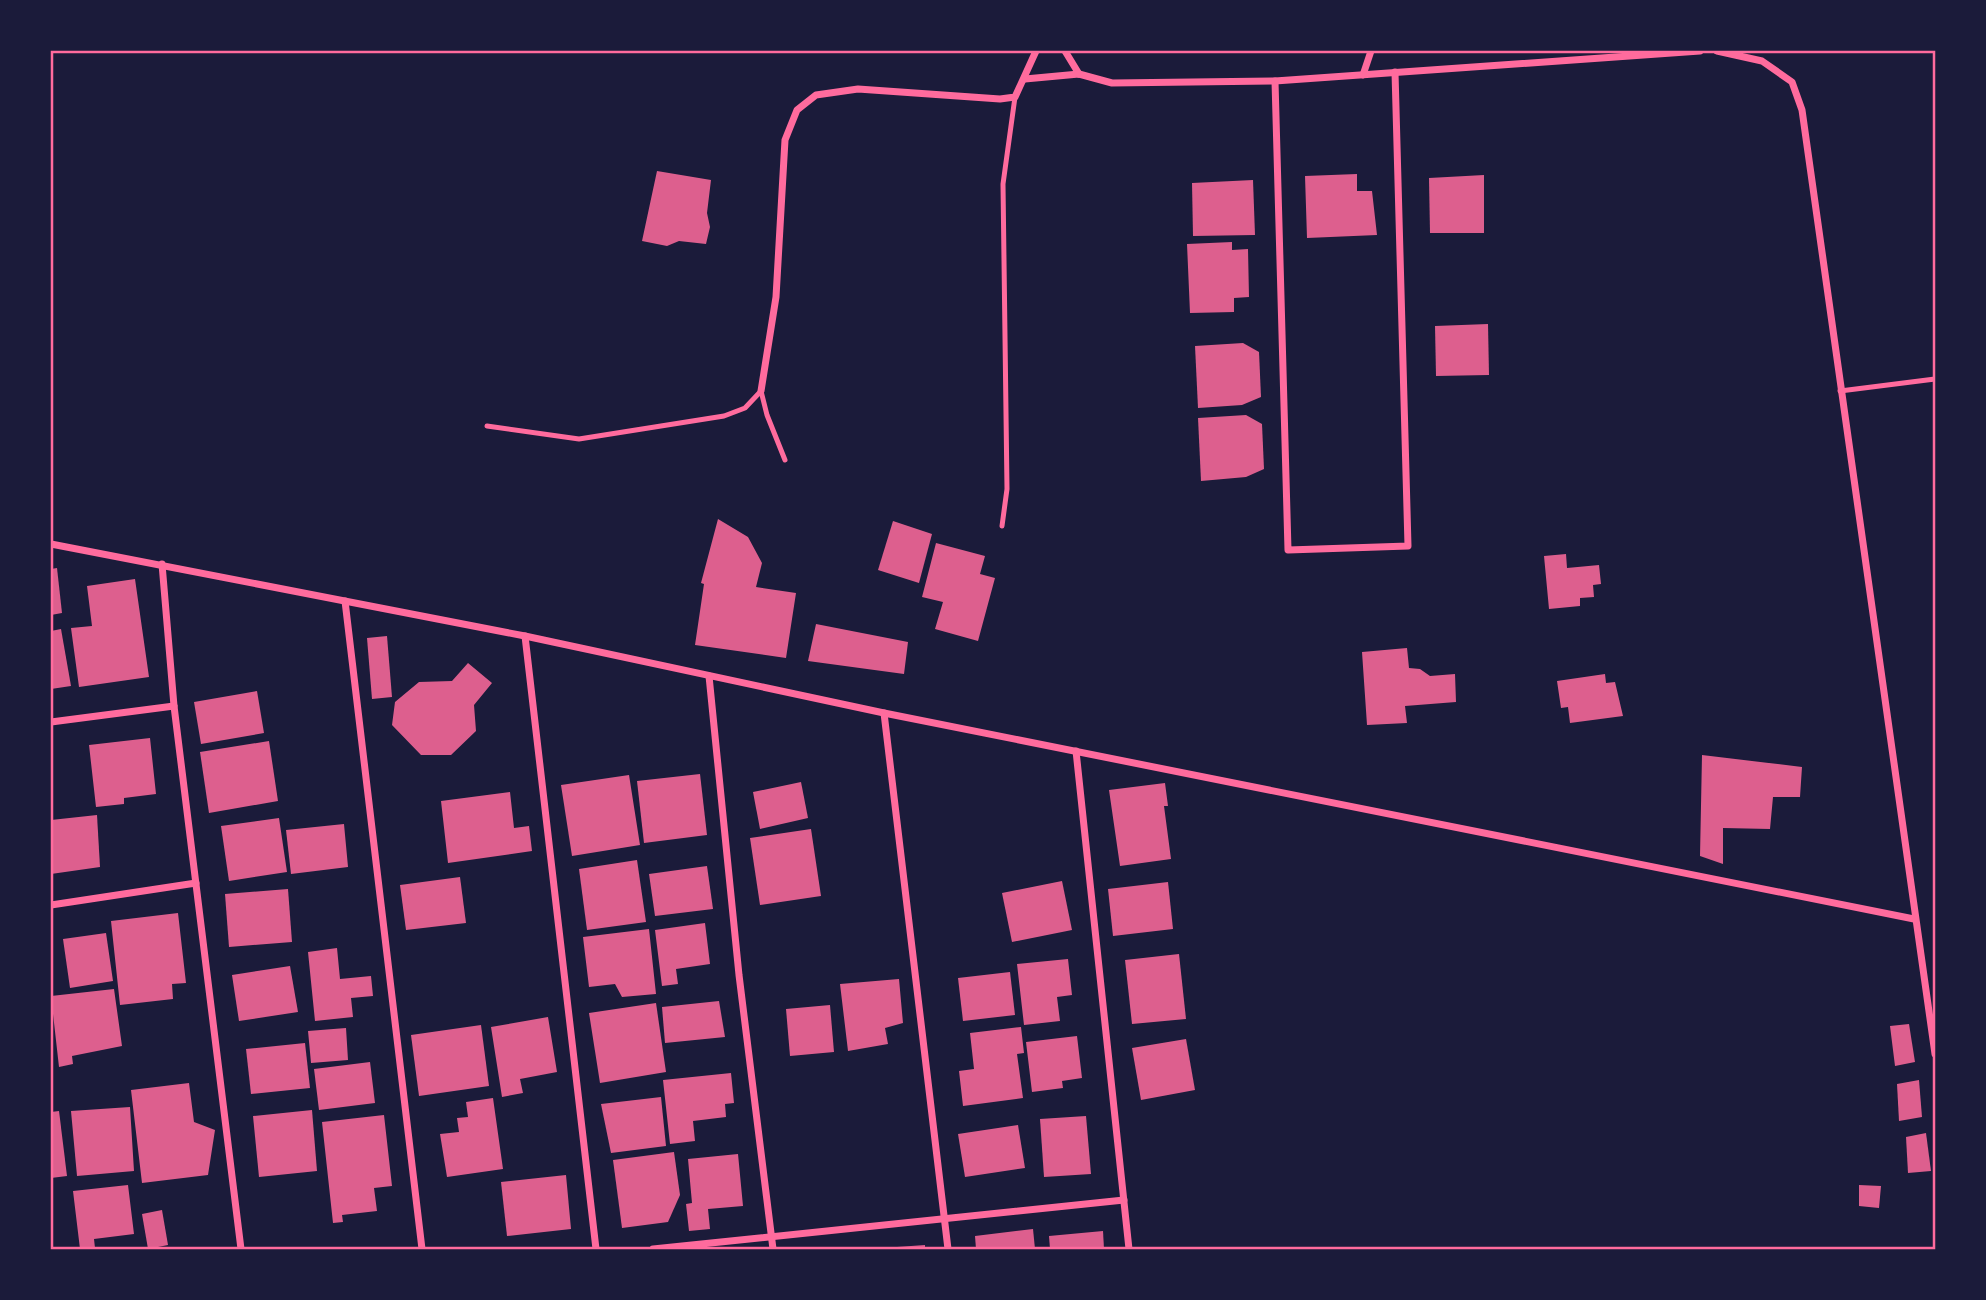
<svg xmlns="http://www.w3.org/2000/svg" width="1986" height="1300" viewBox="0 0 1986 1300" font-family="'Crimson Pro',serif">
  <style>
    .building { fill: #dd5f8e }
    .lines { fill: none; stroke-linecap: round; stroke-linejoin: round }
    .service { stroke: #ff6b9d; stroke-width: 5 }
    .minor { stroke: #ff6b9d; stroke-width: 7 }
    .neatline { fill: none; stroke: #ff6b9d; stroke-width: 2.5 }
  </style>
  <rect width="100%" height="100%" fill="#1b1b3a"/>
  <!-- building -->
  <g class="building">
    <polygon points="657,171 711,180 707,213 710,227 706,244 679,241 667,246 642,241"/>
    <polygon points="1357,174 1357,191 1372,191 1377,235 1307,238 1305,176"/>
    <polygon points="1484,175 1484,233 1430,233 1429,178"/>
    <polygon points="1253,180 1255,235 1193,236 1192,183"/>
    <polygon points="1232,242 1232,250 1248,249 1249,297 1234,298 1234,312 1190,313 1187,244"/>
    <polygon points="1488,324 1489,375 1436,376 1435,326"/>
    <polygon points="1243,343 1259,352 1261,397 1242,405 1198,408 1195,346"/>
    <polygon points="1246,415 1262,424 1264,469 1246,477 1201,481 1198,418"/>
    <polygon points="718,519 748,537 762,563 756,587 796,593 786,658 695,645 704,584 701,583"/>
    <polygon points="893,521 932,534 919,583 878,570"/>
    <polygon points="936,543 985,556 980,574 995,578 978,641 935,629 943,602 922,597"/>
    <polygon points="1566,554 1567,568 1599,565 1601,584 1593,585 1594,597 1580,598 1580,606 1549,609 1544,556"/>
    <polygon points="57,568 62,613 51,615 51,569"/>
    <polygon points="135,579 149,677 79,687 71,628 92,626 87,586"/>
    <polygon points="816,624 908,642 904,674 808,661"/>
    <polygon points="61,629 71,686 51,689 51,631"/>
    <polygon points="387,636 392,697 372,699 367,638"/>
    <polygon points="1407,648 1409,668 1420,669 1430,676 1455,674 1456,702 1405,706 1407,723 1367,725 1362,652"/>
    <polygon points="468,663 492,683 474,705 476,731 451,755 421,755 392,725 395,702 419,682 452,681"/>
    <polygon points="1605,674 1606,683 1615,682 1623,716 1570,723 1568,707 1561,708 1557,681"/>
    <polygon points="257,691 264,733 201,744 194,702"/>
    <polygon points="150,738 156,794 124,798 124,804 96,807 89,745"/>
    <polygon points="269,741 278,801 209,813 200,752"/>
    <polygon points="1702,755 1802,767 1800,797 1773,797 1770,829 1723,828 1723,864 1700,856"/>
    <polygon points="700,774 707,835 644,843 637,781"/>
    <polygon points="629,775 640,845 572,856 561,785"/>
    <polygon points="801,782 808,818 760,829 753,792"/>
    <polygon points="1165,783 1168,806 1164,806 1171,859 1120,866 1109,790"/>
    <polygon points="510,792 514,828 529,826 532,851 448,863 441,801"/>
    <polygon points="97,815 100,867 51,874 51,820"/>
    <polygon points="279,818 287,872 229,881 221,826"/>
    <polygon points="344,824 348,867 291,874 286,830"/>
    <polygon points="811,829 821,896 760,905 750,838"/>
    <polygon points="637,860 646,922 587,930 579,869"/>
    <polygon points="707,866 713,909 655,916 649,874"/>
    <polygon points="460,877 466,923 406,930 400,885"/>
    <polygon points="1062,881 1072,930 1012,942 1002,893"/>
    <polygon points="1168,882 1173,929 1113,936 1108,889"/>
    <polygon points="288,889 292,942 229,947 225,894"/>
    <polygon points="178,913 186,983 172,984 173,999 120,1005 111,921"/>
    <polygon points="705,923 710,964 676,969 678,984 662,986 655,930"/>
    <polygon points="649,929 656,994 622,997 615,984 589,987 583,937"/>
    <polygon points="106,933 113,981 70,988 63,939"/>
    <polygon points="337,948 340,979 371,976 373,996 351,998 353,1017 315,1021 308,952"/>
    <polygon points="1179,954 1186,1019 1132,1024 1125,960"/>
    <polygon points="1068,959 1072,995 1057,997 1060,1021 1024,1025 1017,964"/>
    <polygon points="290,966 298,1012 239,1021 232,975"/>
    <polygon points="1010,972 1015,1015 963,1021 958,978"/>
    <polygon points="899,979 903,1023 885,1028 888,1044 848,1051 840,984"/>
    <polygon points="114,989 122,1046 72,1056 73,1064 59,1067 51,996"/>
    <polygon points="719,1001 725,1037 665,1043 662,1007"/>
    <polygon points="656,1003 666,1072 600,1083 589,1013"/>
    <polygon points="830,1005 834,1052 790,1056 786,1009"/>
    <polygon points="548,1017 557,1072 520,1079 523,1093 502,1097 491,1027"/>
    <polygon points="1909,1024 1915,1062 1895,1066 1890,1026"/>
    <polygon points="481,1025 489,1086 419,1096 411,1035"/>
    <polygon points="1021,1027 1024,1053 1017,1054 1023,1098 963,1106 959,1071 974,1069 970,1033"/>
    <polygon points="346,1028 348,1060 311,1063 308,1031"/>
    <polygon points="1077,1036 1082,1078 1062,1081 1063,1088 1032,1092 1026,1042"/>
    <polygon points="1186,1039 1195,1090 1141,1100 1132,1048"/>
    <polygon points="305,1043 310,1088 251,1094 246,1049"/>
    <polygon points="370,1062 375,1103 319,1110 314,1069"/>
    <polygon points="731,1073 734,1103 725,1104 726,1117 693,1121 695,1141 670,1144 663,1080"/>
    <polygon points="1919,1080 1922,1117 1899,1121 1897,1084"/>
    <polygon points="189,1083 194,1122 215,1130 208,1175 142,1183 131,1090"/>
    <polygon points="661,1097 666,1146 611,1153 601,1104"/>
    <polygon points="493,1098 503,1169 447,1177 440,1134 459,1132 457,1118 468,1117 466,1102"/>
    <polygon points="130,1107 134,1171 77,1176 71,1111"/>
    <polygon points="312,1110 317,1171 259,1177 253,1116"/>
    <polygon points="59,1111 67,1176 51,1178 51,1112"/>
    <polygon points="384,1115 392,1186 374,1188 377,1211 342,1215 343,1222 333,1223 322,1122"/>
    <polygon points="1086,1116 1091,1174 1044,1177 1040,1119"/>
    <polygon points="1018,1125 1025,1168 965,1177 958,1134"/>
    <polygon points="1926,1133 1931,1171 1908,1173 1906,1137"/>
    <polygon points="674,1152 680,1195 668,1222 622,1228 613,1160"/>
    <polygon points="738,1154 743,1206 708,1209 710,1229 689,1231 686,1204 692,1203 688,1159"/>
    <polygon points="566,1175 571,1229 507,1236 501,1182"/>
    <polygon points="128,1185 134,1234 94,1239 95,1248 80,1249 73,1191"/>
    <polygon points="1859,1185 1881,1186 1879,1208 1859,1206"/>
    <polygon points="162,1210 168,1245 148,1249 142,1214"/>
    <polygon points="1033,1229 1035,1249 976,1249 975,1236"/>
    <polygon points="1103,1231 1104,1249 1050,1249 1049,1236"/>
    <polygon points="925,1245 925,1249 898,1249 897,1247"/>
  </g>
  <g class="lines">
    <!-- service -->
    <g class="service">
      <polyline points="761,391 767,415 785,460"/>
      <polyline points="1840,391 1935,379"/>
      <polyline points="487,426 579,439 724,416 745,408 761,391"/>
      <polyline points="1002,526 1007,489 1003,184 1015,97"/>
    </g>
    <!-- minor -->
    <g class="minor">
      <polyline points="1065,51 1079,74"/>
      <polyline points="1717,51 1762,61 1792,82 1802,110 1935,1054"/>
      <polyline points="1363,75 1371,51"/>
      <polyline points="1025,79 1079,74 1112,83 1275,81 1700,51"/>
      <polyline points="1275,81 1288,550 1408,546 1395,72"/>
      <polyline points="761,391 776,297 785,140 797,110 816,95 858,89 1000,99 1015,97 1036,51"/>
      <polyline points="51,544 525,636 884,713 1914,919"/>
      <polyline points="162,564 174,706 241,1249"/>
      <polyline points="345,601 422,1249"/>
      <polyline points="525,636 596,1249"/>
      <polyline points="709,676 739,975 773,1249"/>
      <polyline points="884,713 948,1249"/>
      <polyline points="51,722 174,706"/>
      <polyline points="1076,751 1129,1249"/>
      <polyline points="51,905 196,883"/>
      <polyline points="653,1249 1124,1200"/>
    </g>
  </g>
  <!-- border -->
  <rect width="1986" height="1300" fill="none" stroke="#1b1b3a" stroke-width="105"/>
  <rect x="52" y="52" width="1882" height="1196" class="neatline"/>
</svg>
